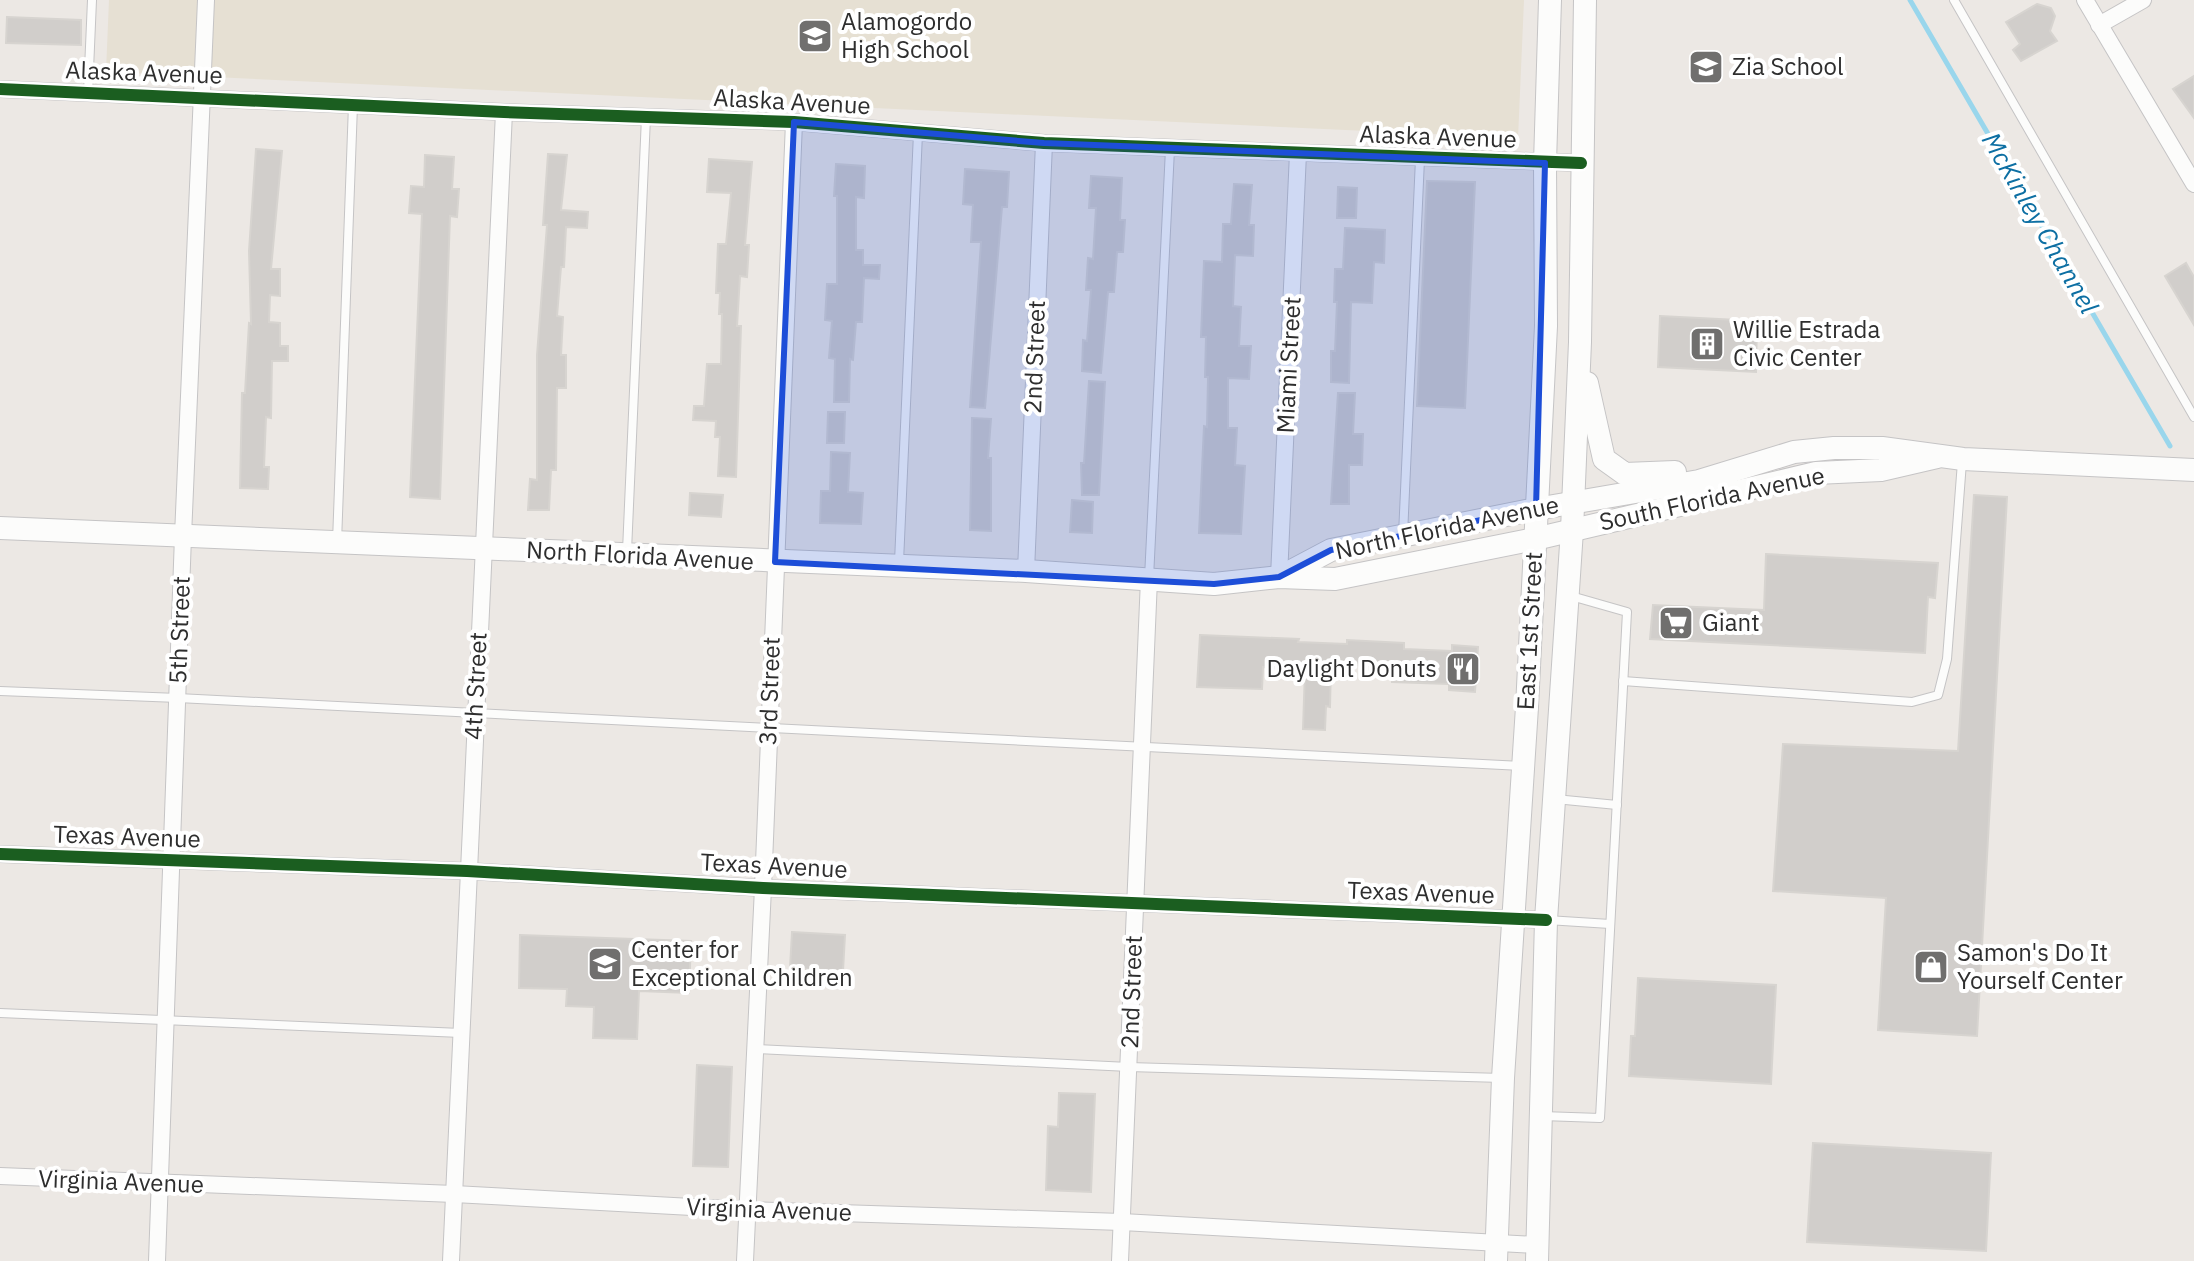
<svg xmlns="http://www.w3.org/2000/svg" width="2194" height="1261" viewBox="0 0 2194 1261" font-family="'IBM Plex Sans',sans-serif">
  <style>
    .education { fill: #e6e0d3 }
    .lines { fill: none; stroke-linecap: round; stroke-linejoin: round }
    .stream { stroke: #99d6ec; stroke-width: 5 }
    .building { fill: #d1cecb; stroke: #d7d4d0; stroke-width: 2 }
    .lane-casing { stroke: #c5c4c5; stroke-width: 10 }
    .street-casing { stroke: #c5c4c5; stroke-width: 18 }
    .secondary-casing { stroke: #c5c4c5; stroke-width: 24 }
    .lane { stroke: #fcfcfb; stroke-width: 8 }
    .street { stroke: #fcfcfb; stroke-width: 16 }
    .secondary { stroke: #fcfcfb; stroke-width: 22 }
    .cycleway-casing { stroke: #fff; stroke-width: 17 }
    .cycleway { stroke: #1b5e20; stroke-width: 12 }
    .marked { fill: #1d4ed8; fill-opacity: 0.2; stroke: #1d4ed8; stroke-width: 6; stroke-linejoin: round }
    .labels { text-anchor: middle; stroke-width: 8; stroke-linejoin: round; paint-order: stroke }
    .poi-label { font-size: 24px; fill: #2e2e2e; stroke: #fff; text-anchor: start }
    .street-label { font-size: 24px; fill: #2e2e2e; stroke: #fff }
    .water-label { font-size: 26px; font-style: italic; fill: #0d6fa3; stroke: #fff }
  </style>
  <rect width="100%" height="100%" fill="#ece8e4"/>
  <!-- education -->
  <polygon class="education" points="109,0 1524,0 1518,138 106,72"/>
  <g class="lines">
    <!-- stream -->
    <polyline class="stream" points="1910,0 2170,446"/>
  </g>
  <!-- building -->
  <g class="building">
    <polygon points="2037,4 2051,8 2055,16 2050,31 2057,41 2021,61 2013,50 2020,44 2006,22"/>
    <polygon points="7,17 81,20 81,45 6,43"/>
    <polygon points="2194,76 2194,118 2173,89"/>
    <polygon points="256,149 282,151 271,269 280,269 280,296 270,295 269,322 280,323 280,346 288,346 288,361 272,361 271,418 266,417 264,467 269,467 268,489 240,488 242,393 245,393 249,323 251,324 249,251"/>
    <polygon points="548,154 567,155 561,210 588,212 587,228 566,227 564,267 561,267 557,316 563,317 561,355 566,355 566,388 557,388 556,470 551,470 549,510 528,510 530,479 537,480 537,355 547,225 543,225"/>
    <polygon points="425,155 454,157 452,189 459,189 457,217 450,216 440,499 410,497 422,214 409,213 411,186 424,187"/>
    <polygon points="709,159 752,162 745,245 749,245 747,277 740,276 737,326 741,326 736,477 718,476 720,437 715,437 716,421 693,420 694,406 704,406 707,364 721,364 722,314 719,314 720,293 716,293 718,244 726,244 731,193 707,192"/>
    <polygon points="836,164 865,166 864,198 856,197 856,250 863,250 863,265 880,265 879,279 864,278 862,322 856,322 853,360 850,359 849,402 834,402 835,359 829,358 832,321 825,320 827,284 837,284 837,196 834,196"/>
    <polygon points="965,169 1009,172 1007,207 1002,207 999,243 985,408 970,407 981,242 971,242 973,205 963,204"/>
    <polygon points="1091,176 1122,178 1120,220 1125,220 1123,252 1117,252 1114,292 1108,292 1101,373 1082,371 1083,340 1087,341 1091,290 1086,290 1088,258 1093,259 1096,208 1089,208"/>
    <polygon points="1427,181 1475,182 1465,408 1417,406"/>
    <polygon points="1234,184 1252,185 1249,225 1254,225 1253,256 1235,255 1233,306 1241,307 1239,346 1251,346 1249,379 1228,378 1228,428 1237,428 1235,465 1245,466 1241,534 1199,533 1204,426 1207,427 1208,377 1205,377 1206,337 1201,337 1204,261 1222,262 1223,224 1231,224"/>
    <polygon points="1338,187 1357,188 1356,218 1337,218"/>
    <polygon points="1345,228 1385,230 1384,263 1374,262 1372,303 1351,302 1349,383 1331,382 1331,351 1335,351 1337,302 1334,302 1335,269 1343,269"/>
    <polygon points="2186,263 2194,277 2194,325 2165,276"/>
    <polygon points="1660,316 1757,321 1756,372 1658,367"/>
    <polygon points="1089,381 1105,382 1099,495 1082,495 1081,463 1084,463"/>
    <polygon points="1338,393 1355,393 1353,434 1363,434 1362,465 1349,465 1349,504 1331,504"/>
    <polygon points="828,412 845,412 844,443 827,443"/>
    <polygon points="972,418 991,419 988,458 991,458 991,531 970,530"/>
    <polygon points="831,452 850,453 848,492 863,493 861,524 820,523 821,491 830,491"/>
    <polygon points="690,493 723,495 721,517 689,515"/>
    <polygon points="1974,495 2007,497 1977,1036 1878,1030 1886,898 1773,891 1783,744 1958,751"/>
    <polygon points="1072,500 1093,502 1092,533 1070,532"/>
    <polygon points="1766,554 1938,563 1935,598 1928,597 1925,653 1650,639 1653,605 1764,610"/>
    <polygon points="1200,635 1299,639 1298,642 1347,644 1347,640 1404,643 1404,649 1452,651 1452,645 1478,647 1475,692 1449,690 1449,684 1392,682 1392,667 1331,664 1330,707 1326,706 1325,730 1303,729 1305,670 1263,667 1262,689 1197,687"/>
    <polygon points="792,932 845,935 843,971 790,968"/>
    <polygon points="520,935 691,941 689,993 639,991 637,1039 593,1038 594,1007 566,1006 567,989 519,988"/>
    <polygon points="1638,978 1776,985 1771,1084 1629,1076 1631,1036 1635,1036"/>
    <polygon points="697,1065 732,1067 728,1167 693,1166"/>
    <polygon points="1059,1093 1095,1094 1091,1192 1046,1190 1048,1126 1058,1127"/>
    <polygon points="1813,1143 1991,1153 1986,1251 1807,1242"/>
  </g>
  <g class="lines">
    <!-- lane casing -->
    <g class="lane-casing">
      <g id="lane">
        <polyline points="1954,0 2194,417"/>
        <polyline points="88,93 92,0"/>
        <polyline points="1403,535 1420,159"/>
        <polyline points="337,542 353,105"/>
        <polyline points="627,551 646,117"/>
        <polyline points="899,562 918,133"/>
        <polyline points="1149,578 1170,149"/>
        <polyline points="1623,681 1912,702 1938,695 1947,659 1962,462"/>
        <polyline points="0,691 178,698 1522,766"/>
        <polyline points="1555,799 1617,805"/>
        <polyline points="1547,920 1610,924"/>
        <polyline points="0,1013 461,1033"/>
        <polyline points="755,1049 1129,1067 1502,1078"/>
        <polyline points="1542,1116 1600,1118 1627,612 1571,596"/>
      </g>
    </g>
    <!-- street casing -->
    <g class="street-casing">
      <g id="street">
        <polyline points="2085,0 2194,184"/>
        <polyline points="2099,25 2143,0"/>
        <polyline points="0,89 504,112 794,122 1044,143 1581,163"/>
        <polyline points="1026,571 1044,143"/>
        <polyline points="1279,577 1298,153"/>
        <polyline points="0,854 467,871 763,888 1546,920"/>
        <polyline points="0,1176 454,1194 747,1210 1122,1222 1537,1245"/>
        <polyline points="157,1261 183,536 206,0"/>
        <polyline points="451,1261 504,112"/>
        <polyline points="745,1261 763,888 794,122"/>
        <polyline points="1120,1261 1149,579"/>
      </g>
    </g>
    <!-- secondary casing -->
    <g class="secondary-casing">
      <g id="secondary">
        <polyline points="1587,383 1604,459 1625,474 1675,472"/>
        <polyline points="0,528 1026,571 1214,584 1279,577 1335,579 1535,539 1816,473 1881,470 1937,457"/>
        <polyline points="1280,577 1331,550 1536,509 1699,481 1794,452 1834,448 1882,448 1963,459 2194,470"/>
        <polyline points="1496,1261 1503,1078 1527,707 1546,326 1545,163 1550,0"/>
        <polyline points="1537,1261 1546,920 1572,530 1580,342 1585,0"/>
      </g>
    </g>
    <!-- lane -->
    <use href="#lane" class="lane"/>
    <!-- street -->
    <use href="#street" class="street"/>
    <!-- secondary -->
    <use href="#secondary" class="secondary"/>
    <!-- cycleway casing -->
    <g class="cycleway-casing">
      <g id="cycleway">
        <polyline points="0,89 504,112 794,122 1044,143 1581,163"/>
        <polyline points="0,854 467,871 763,888 1546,920"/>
      </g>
    </g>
    <!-- cycleway -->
    <use href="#cycleway" class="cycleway"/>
  </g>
  <!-- marked area -->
  <path class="marked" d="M794,122L1044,143L1545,163L1536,509L1331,550L1279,577L1214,584L775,562Z"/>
  <!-- icons -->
  <defs>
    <g id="school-square" transform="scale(1.8)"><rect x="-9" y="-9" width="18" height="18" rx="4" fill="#706f6e" stroke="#fff"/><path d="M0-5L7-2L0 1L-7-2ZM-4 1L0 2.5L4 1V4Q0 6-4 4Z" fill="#fff"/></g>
    <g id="building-square" transform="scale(1.8)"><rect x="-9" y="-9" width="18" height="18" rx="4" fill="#706f6e" stroke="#fff"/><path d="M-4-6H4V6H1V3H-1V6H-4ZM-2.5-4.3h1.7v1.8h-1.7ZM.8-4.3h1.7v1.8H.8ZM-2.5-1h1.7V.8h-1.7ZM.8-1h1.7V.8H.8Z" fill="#fff"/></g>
    <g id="supermarket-square" transform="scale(1.8)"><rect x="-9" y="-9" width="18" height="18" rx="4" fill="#706f6e" stroke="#fff"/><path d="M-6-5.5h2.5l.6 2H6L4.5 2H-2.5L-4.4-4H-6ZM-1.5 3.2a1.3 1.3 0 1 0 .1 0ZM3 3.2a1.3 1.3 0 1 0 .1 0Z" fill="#fff"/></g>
    <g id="restaurant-square" transform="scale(1.8)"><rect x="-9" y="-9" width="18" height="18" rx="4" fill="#706f6e" stroke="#fff"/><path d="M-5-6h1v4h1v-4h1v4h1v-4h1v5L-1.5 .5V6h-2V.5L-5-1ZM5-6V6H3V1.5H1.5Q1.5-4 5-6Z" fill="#fff"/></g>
    <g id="shop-square" transform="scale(1.8)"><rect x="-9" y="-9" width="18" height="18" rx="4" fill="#706f6e" stroke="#fff"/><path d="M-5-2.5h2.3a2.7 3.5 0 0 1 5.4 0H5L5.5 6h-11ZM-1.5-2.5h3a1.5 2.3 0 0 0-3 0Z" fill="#fff"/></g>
  </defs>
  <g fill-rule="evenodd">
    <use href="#school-square" x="815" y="36"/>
    <use href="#school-square" x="1706" y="67"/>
    <use href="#building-square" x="1707" y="344"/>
    <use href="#supermarket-square" x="1676" y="623"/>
    <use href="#restaurant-square" x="1463" y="669"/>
    <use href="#school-square" x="605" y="964"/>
    <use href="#shop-square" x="1931" y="967"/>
  </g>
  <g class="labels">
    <!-- poi labels -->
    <g class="poi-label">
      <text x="841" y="30">Alamogordo<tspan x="841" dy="28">High School</tspan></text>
      <text x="1732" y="75">Zia School</text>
      <text x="1733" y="338">Willie Estrada<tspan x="1733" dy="28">Civic Center</tspan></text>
      <text x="1702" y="631">Giant</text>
      <text x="1437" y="677" text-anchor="end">Daylight Donuts</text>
      <text x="631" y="958">Center for<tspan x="631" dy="28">Exceptional Children</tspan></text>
      <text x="1957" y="961">Samon's Do It<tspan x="1957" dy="28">Yourself Center</tspan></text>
    </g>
    <!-- street labels -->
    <g class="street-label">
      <text transform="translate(144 73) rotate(2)" y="8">Alaska Avenue</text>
      <text transform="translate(792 102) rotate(3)" y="8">Alaska Avenue</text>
      <text transform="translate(1438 137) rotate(2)" y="8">Alaska Avenue</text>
      <text transform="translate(1035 357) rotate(-88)" y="8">2nd Street</text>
      <text transform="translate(1289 365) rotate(-87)" y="8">Miami Street</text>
      <text transform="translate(1712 499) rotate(-12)" y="8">South Florida Avenue</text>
      <text transform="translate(1447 528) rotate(-12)" y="8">North Florida Avenue</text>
      <text transform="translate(640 556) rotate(3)" y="8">North Florida Avenue</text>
      <text transform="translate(180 630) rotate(-88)" y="8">5th Street</text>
      <text transform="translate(1530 631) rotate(-87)" y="8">East 1st Street</text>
      <text transform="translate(476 686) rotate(-87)" y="8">4th Street</text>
      <text transform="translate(770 691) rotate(-88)" y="8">3rd Street</text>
      <text transform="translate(127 837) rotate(2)" y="8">Texas Avenue</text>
      <text transform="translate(774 866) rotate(3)" y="8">Texas Avenue</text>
      <text transform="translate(1421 893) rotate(2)" y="8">Texas Avenue</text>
      <text transform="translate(1132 992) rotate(-88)" y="8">2nd Street</text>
      <text transform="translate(121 1182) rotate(2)" y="8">Virginia Avenue</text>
      <text transform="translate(769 1210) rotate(2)" y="8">Virginia Avenue</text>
    </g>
    <!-- water labels -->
    <g class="water-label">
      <text transform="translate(2040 223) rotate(60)" y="9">McKinley Channel</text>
    </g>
  </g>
</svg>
